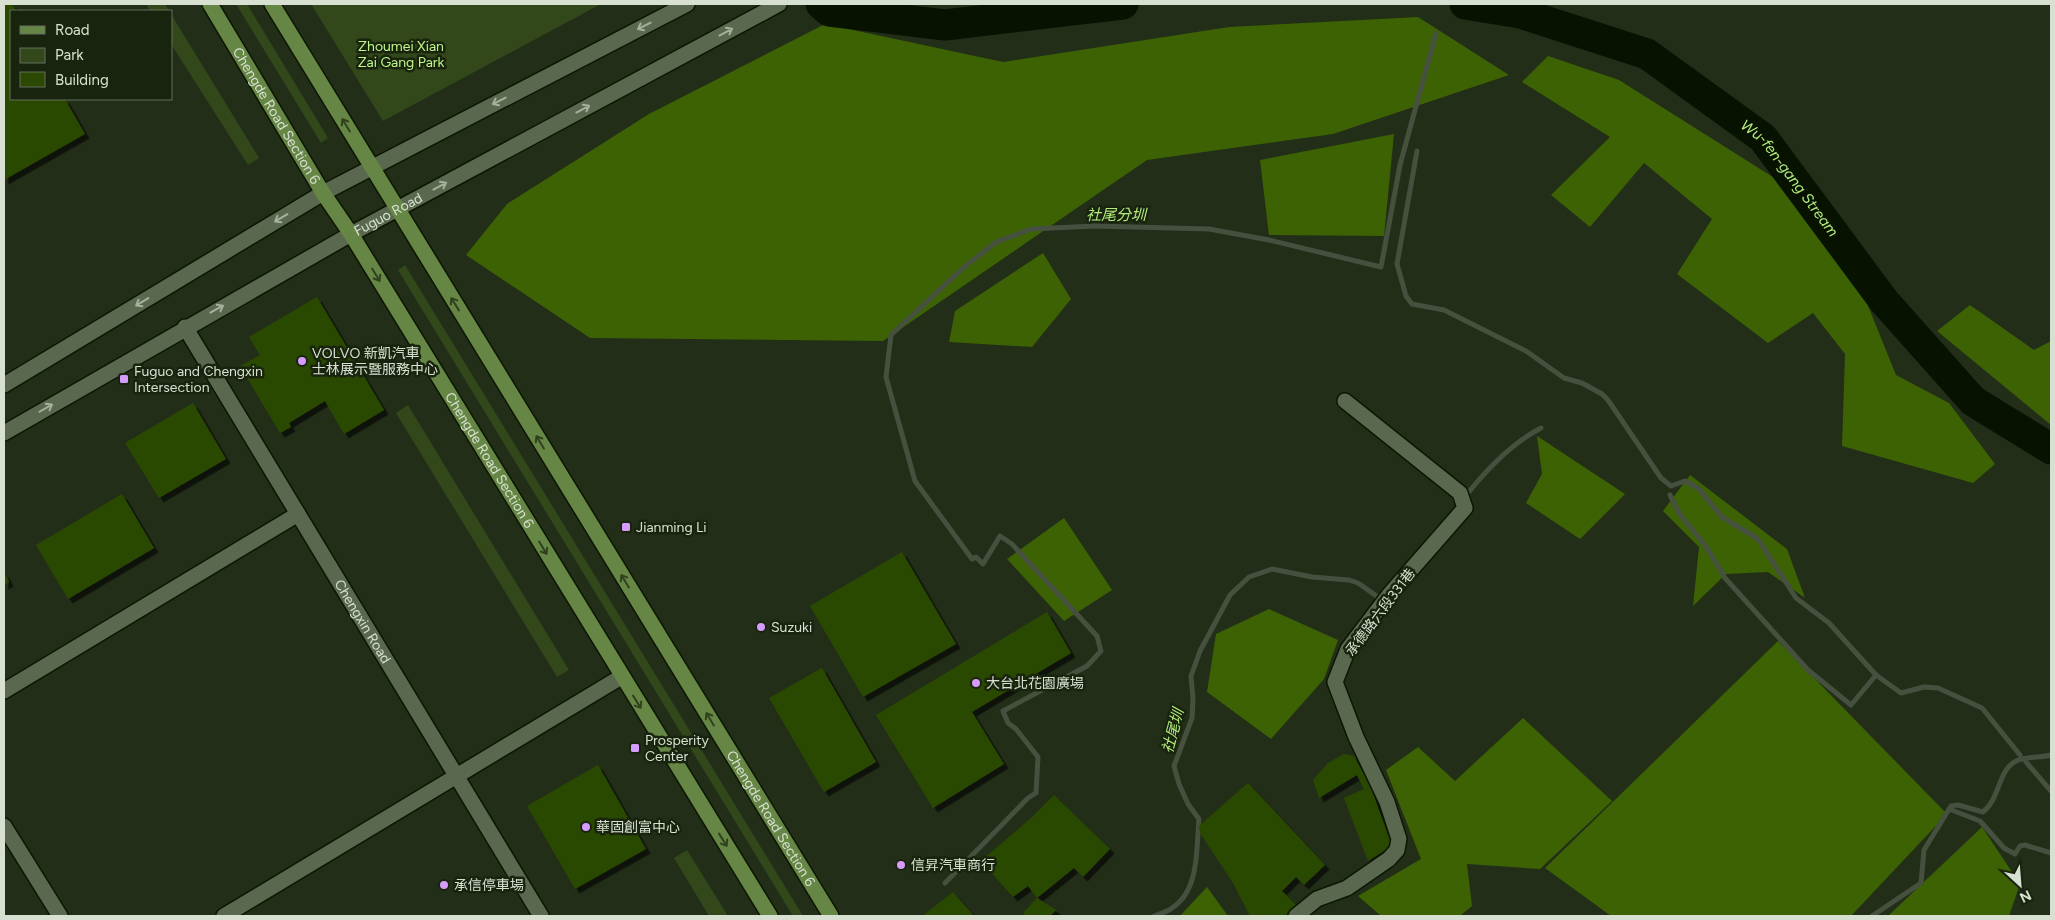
<svg xmlns="http://www.w3.org/2000/svg" width="2055" height="920" viewBox="0 0 2055 920" font-family="Figtree,'Noto Sans TC',sans-serif">
  <style>
    .green { fill: #32481b }
    .forest { fill: #3c6204 }
    .lines { fill: none; stroke-linecap: round; stroke-linejoin: round }
    .stream { stroke: #46503f; stroke-width: 5 }
    .river { stroke: #071300; stroke-width: 31 }
    .building { fill: #2c4904; filter: url(#shadow) }
    .minor-casing { stroke: #0c1603; stroke-width: 18 }
    .major-casing { stroke: #0c1603; stroke-width: 18 }
    .minor { stroke: #5a684f; stroke-width: 15 }
    .major { stroke: #658644; stroke-width: 15 }
    .oneway { stroke: #a6b09d }
    .oneway2 { stroke: #30411e }
    .poi-dot { fill: #d59cfb; stroke: #19240e; stroke-width: 2 }
    .labels { text-anchor: middle; stroke-width: 5; stroke-linejoin: round; paint-order: stroke }
    .park-label { font-size: 14px; fill: #bef688; stroke: #19240e }
    .street-label { font-size: 14px; fill: #d8e0d1; stroke: #19240e }
    .poi-label { font-size: 14px; fill: #d8e0d1; stroke: #19240e; text-anchor: start }
    .water-label { font-size: 15px; font-style: italic; fill: #b3eb7d; stroke: #19240e }
  </style>
  <defs>
    <filter id="shadow"><feDropShadow dx="4.5" dy="4.5" stdDeviation="0" flood-color="#0009"/></filter>
  </defs>
  <rect width="100%" height="100%" fill="#222e18"/>
  <!-- green -->
  <g class="green">
    <polygon points="146,4 165,4 169,11 150,11"/>
    <polygon points="236,4 247,4 328,138 321,143"/>
    <polygon points="311,4 601,4 383,121"/>
    <polygon points="171,14 259,158 248,165 171,44"/>
    <polygon points="405,265 803,916 793,916 398,270"/>
    <polygon points="408,405 569,670 557,677 396,413"/>
    <polygon points="687,850 728,916 709,916 674,858"/>
  </g>
  <!-- forest -->
  <g class="forest">
    <polygon points="1418,17 1509,75 1333,134 1147,160 883,341 590,338 466,255 507,204 649,114 825,24 1003,62 1229,27"/>
    <polygon points="1548,56 1619,80 1776,179 1856,276 1896,375 1949,403 1995,464 1973,483 1842,446 1845,354 1813,313 1768,343 1677,274 1712,219 1644,163 1590,227 1551,195 1610,137 1522,82"/>
    <polygon points="1394,134 1384,236 1269,235 1260,160"/>
    <polygon points="1043,253 1071,299 1032,347 949,342 955,311"/>
    <polygon points="1970,305 2034,350 2051,341 2051,425 1937,331"/>
    <polygon points="1537,436 1625,494 1580,539 1526,503 1542,474"/>
    <polygon points="1690,475 1787,549 1805,598 1768,572 1726,574 1693,606 1699,547 1663,511"/>
    <polygon points="1064,518 1112,590 1064,621 1007,559"/>
    <polygon points="1269,609 1338,640 1324,679 1271,739 1207,692 1216,634"/>
    <polygon points="1778,641 1947,814 1851,916 1611,916 1545,868"/>
    <polygon points="1523,718 1612,801 1540,869 1467,864 1472,906 1460,916 1381,916 1358,896 1421,859 1386,770 1418,747 1455,781"/>
    <polygon points="1982,827 2020,884 2009,916 1888,916"/>
    <polygon points="1207,887 1228,916 1180,916"/>
  </g>
  <g class="lines">
    <!-- stream -->
    <g class="stream">
      <polyline points="829,11 842,4"/>
      <polyline points="1417,151 1397,264 1406,296 1412,304 1444,310 1526,351 1564,378 1582,383 1602,394 1608,400 1661,478 1671,486 1685,481 1698,488 1722,517 1758,539 1796,598 1829,623 1876,675 1901,693 1924,687 1938,688 1982,708 2020,755"/>
      <polyline points="1670,495 1679,513 1707,548 1725,578 1808,670 1851,705 1876,675"/>
      <path d="M1464,498C1485,471 1510,444 1541,428"/>
      <polyline points="2026,762 2051,791"/>
      <polyline points="1949,809 1980,821 2004,848 2015,854 2020,846 2025,845 2051,853"/>
      <polyline points="945,883 1028,798 1036,793 1038,757 1016,729 1008,723 1003,711 1087,666 1101,651 1097,636 1012,544 1000,536 983,564 976,557 972,559 915,481 886,377 891,335 963,268 996,242 1031,229 1095,226 1209,229 1269,240 1381,267 1400,165 1436,33"/>
      <path d="M1154,916C1160,914 1167,912 1172,908C1200,890 1196,849 1199,819L1188,804L1179,784L1174,766L1192,718L1193,699L1191,676L1200,651L1230,595L1249,577L1272,569L1312,577L1349,580L1358,583L1378,597L1383,594"/>
      <path d="M1872,916L1921,883L1924,850L1951,806L1958,805L1983,812C2000,799 1998,770 2016,761C2026,756 2041,758 2051,755"/>
    </g>
    <!-- river -->
    <g class="river">
      <polyline points="821,4 829,11 945,25 1123,4"/>
      <path id="s1" d="M1465,4L1520,13L1647,54L1763,138L1884,301L1973,401L2051,449"/>
    </g>
  </g>
  <!-- building -->
  <g class="building">
    <polygon points="4,4 12,4 16,11 11,11 11,99 65,99 85,134 4,180"/>
    <polygon points="317,297 384,410 344,434 325,401 289,423 291,427 280,433 240,366 260,355 249,337"/>
    <polygon points="193,403 226,459 159,498 125,443"/>
    <polygon points="122,494 154,548 68,599 36,545"/>
    <polygon points="902,552 956,644 863,697 810,606"/>
    <polygon points="4,572 9,582 4,585"/>
    <polygon points="1047,612 1071,653 972,712 1004,764 933,808 876,715"/>
    <polygon points="822,668 876,762 824,792 769,698"/>
    <polygon points="1344,754 1354,756 1371,788 1391,843 1387,849 1368,861 1344,798 1364,789 1357,775 1319,798 1313,780 1328,763"/>
    <polygon points="598,765 646,849 575,889 527,806"/>
    <polygon points="1248,783 1325,865 1304,885 1296,877 1282,891 1297,906 1286,916 1250,916 1233,883 1200,833 1199,826"/>
    <polygon points="1054,795 1110,849 1083,877 1074,868 1037,898 1028,886 1013,897 981,861 1031,818"/>
    <polygon points="953,892 974,916 923,916 926,913"/>
    <polygon points="1037,898 1056,910 1050,916 1026,916 1023,913"/>
  </g>
  <g class="lines">
    <!-- minor casing -->
    <g class="minor-casing">
      <g id="minor">
        <path id="s2" d="M185,327L541,916"/>
        <polyline points="4,385 323,193 687,4"/>
        <path id="s3" d="M4,433L351,234L779,4"/>
        <polyline points="4,691 298,514"/>
        <polyline points="4,826 60,916"/>
        <polyline points="224,916 621,677"/>
        <polyline points="1296,916 1317,899 1347,888 1389,859 1397,850 1399,839 1387,802 1356,737 1335,682 1348,649 1389,595 1465,508 1460,493 1345,401"/>
      </g>
    </g>
    <!-- major casing -->
    <g class="major-casing">
      <g id="major">
        <path id="s4" d="M210,4L323,193L351,234L770,916"/>
        <path id="s5" d="M272,4L831,916"/>
      </g>
    </g>
    <!-- minor -->
    <use href="#minor" class="minor"/>
    <!-- major -->
    <use href="#major" class="major"/>
  </g>
  <!-- one-way arrows -->
  <defs><path id="oneway-shaft" d="M-6 0H5M1.5-3L5.5 0L1.5 3" fill="none" stroke-width="1.6" stroke-linecap="round" stroke-linejoin="round" transform="scale(1.25)"/></defs>
  <g class="oneway">
    <use href="#oneway-shaft" transform="translate(644 26) rotate(153)"/>
    <use href="#oneway-shaft" transform="translate(726 32) rotate(-28)"/>
    <use href="#oneway-shaft" transform="translate(499 101) rotate(153)"/>
    <use href="#oneway-shaft" transform="translate(583 109) rotate(-28)"/>
    <use href="#oneway-shaft" transform="translate(440 186) rotate(-28)"/>
    <use href="#oneway-shaft" transform="translate(281 218) rotate(149)"/>
    <use href="#oneway-shaft" transform="translate(142 302) rotate(149)"/>
    <use href="#oneway-shaft" transform="translate(217 309) rotate(-29)"/>
    <use href="#oneway-shaft" transform="translate(46 408) rotate(-30)"/>
  </g>
  <g class="oneway2">
    <use href="#oneway-shaft" transform="translate(346 125) rotate(-121)"/>
    <use href="#oneway-shaft" transform="translate(376 275) rotate(59)"/>
    <use href="#oneway-shaft" transform="translate(455 304) rotate(-122)"/>
    <use href="#oneway-shaft" transform="translate(540 442) rotate(-121)"/>
    <use href="#oneway-shaft" transform="translate(543 548) rotate(59)"/>
    <use href="#oneway-shaft" transform="translate(625 581) rotate(-121)"/>
    <use href="#oneway-shaft" transform="translate(637 702) rotate(58)"/>
    <use href="#oneway-shaft" transform="translate(710 719) rotate(-121)"/>
    <use href="#oneway-shaft" transform="translate(723 840) rotate(58)"/>
  </g>
  <!-- markers -->
  <g class="poi-dot">
    <circle cx="302" cy="361" r="5"/>
    <rect x="119" y="374" width="10" height="10" rx="2.5"/>
    <rect x="621" y="522" width="10" height="10" rx="2.5"/>
    <circle cx="761" cy="627" r="5"/>
    <circle cx="976" cy="683" r="5"/>
    <rect x="630" y="743" width="10" height="10" rx="2.5"/>
    <circle cx="586" cy="827" r="5"/>
    <circle cx="901" cy="865" r="5"/>
    <circle cx="444" cy="885" r="5"/>
  </g>
  <g class="labels">
    <!-- park labels -->
    <g class="park-label">
      <text x="401" y="51">Zhoumei Xian<tspan x="401" dy="16">Zai Gang Park</tspan></text>
    </g>
    <!-- street labels -->
    <g class="street-label">
      <text dy="5" stroke="none"><textPath href="#s4" startOffset="130">Chengde Road Section 6</textPath></text>
      <text dy="5" stroke="none"><textPath href="#s3" startOffset="442">Fuguo Road</textPath></text>
      <text dy="5" stroke="none"><textPath href="#s4" startOffset="535">Chengde Road Section 6</textPath></text>
      <text transform="translate(1380 612) rotate(-53)" y="5">承德路六段331巷</text>
      <text dy="5" stroke="none"><textPath href="#s2" startOffset="344">Chengxin Road</textPath></text>
      <text dy="5" stroke="none"><textPath href="#s5" startOffset="955">Chengde Road Section 6</textPath></text>
    </g>
    <!-- poi labels -->
    <g class="poi-label">
      <text x="312" y="358">VOLVO 新凱汽車<tspan x="312" dy="16">士林展示暨服務中心</tspan></text>
      <text x="134" y="376">Fuguo and Chengxin<tspan x="134" dy="16">Intersection</tspan></text>
      <text x="636" y="532">Jianming Li</text>
      <text x="771" y="632">Suzuki</text>
      <text x="986" y="688">大台北花園廣場</text>
      <text x="645" y="745">Prosperity<tspan x="645" dy="16">Center</tspan></text>
      <text x="596" y="832">華固創富中心</text>
      <text x="911" y="870">信昇汽車商行</text>
      <text x="454" y="890">承信停車場</text>
    </g>
    <!-- water labels -->
    <g class="water-label">
      <text dy="5" stroke="none"><textPath href="#s1" startOffset="380">Wu-fen-gang Stream</textPath></text>
      <text x="1116" y="220">社尾分圳</text>
      <text transform="translate(1173 731) rotate(-75)" y="5">社尾圳</text>
    </g>
  </g>
  <!-- border -->
  <rect width="2055" height="920" fill="none" stroke="#d8e0d1" stroke-width="10"/>
  <!-- legend -->
  <rect x="10" y="10" width="162" height="90" fill="#19240e" stroke="#656f5c"/>
  <rect x="20" y="26" width="25" height="8" fill="#658644" stroke="#656f5c"/>
  <text x="55" y="35" font-size="15" fill="#d8e0d1">Road</text>
  <rect x="20" y="48" width="25" height="15" fill="#32481b" stroke="#656f5c"/>
  <text x="55" y="60" font-size="15" fill="#d8e0d1">Park</text>
  <rect x="20" y="72" width="25" height="15" fill="#2c4904" stroke="#656f5c"/>
  <text x="55" y="85" font-size="15" fill="#d8e0d1">Building</text>
  <!-- north arrow -->
  <g transform="translate(2020 885) rotate(154)" stroke="#19240e" stroke-width="4" paint-order="stroke">
  <path d="M0-4L9 19L0 12L-9 19Z" fill="#d8e0d1"/>
  <text y="-8" font-size="14" font-weight="bold" text-anchor="middle" fill="#d8e0d1">N</text>
  </g>
</svg>
